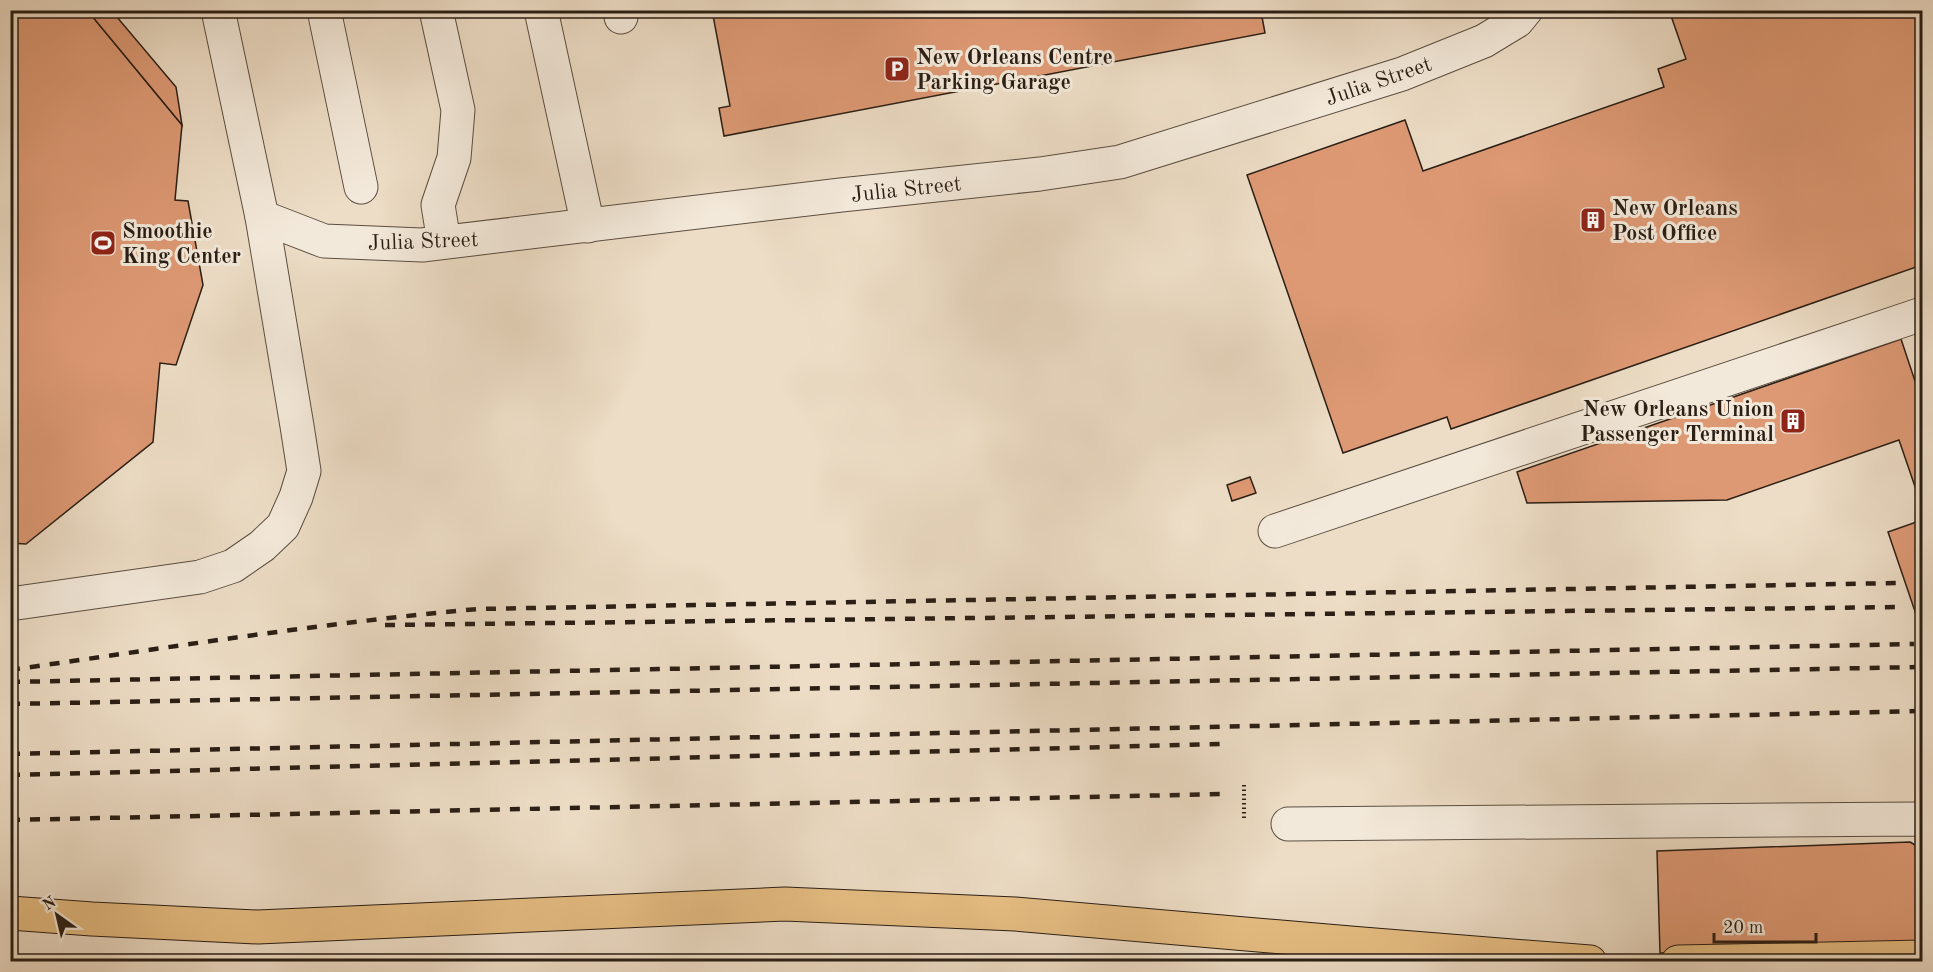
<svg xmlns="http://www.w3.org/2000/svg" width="1933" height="972" viewBox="0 0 1933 972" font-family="'Old Standard TT',serif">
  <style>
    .building { fill: #dd9974; stroke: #2a1e15; stroke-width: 1.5 }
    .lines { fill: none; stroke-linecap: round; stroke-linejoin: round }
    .minor-casing { stroke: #5b4e41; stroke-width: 35 }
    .highway-casing { stroke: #2a1e15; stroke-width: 35 }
    .path { stroke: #2a1e15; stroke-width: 4; stroke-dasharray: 1.5 3; stroke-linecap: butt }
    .minor { stroke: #f3e9da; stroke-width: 33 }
    .highway { stroke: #e6be83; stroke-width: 33 }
    .rail { stroke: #2a1e15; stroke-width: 4.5; stroke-dasharray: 10 10; stroke-linecap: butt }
    .labels { text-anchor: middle; stroke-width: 6; stroke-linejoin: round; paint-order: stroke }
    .poi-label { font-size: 22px; font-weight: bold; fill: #2a1e15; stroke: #f3e9da; text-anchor: start }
    .street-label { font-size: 22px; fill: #2a1e15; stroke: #f3e9da }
  </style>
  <rect width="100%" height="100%" fill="#edddc6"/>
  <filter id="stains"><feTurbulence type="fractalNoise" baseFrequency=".00333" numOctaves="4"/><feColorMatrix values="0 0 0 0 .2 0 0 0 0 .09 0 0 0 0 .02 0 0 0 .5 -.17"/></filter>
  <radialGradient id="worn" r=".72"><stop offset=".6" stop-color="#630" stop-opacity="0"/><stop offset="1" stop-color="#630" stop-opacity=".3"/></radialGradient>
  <!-- building -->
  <g class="building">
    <polygon points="10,10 87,10 182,125 175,200 188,201 203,285 176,365 160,363 153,442 26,544 10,543"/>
    <polygon points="87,10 111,10 176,87 182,125"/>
    <polygon points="712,10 1285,10 1286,13 1262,17 1265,33 724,136 719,108 730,106"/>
    <polygon points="1669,10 1922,10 1922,265 1451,429 1447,417 1343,453 1247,175 1405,120 1423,171 1664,87 1658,69 1686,59"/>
    <polygon points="1901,339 1922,402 1922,507 1899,440 1727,500 1527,503 1517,472"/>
    <polygon points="1250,477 1256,493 1232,501 1227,485"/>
    <polygon points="1922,520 1922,632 1888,532"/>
    <polygon points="1910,842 1922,849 1922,943 1660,953 1657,851"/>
  </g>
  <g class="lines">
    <!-- minor casing -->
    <g class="minor-casing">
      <g id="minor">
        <polyline points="324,10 361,187"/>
        <polyline points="436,10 458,110 454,158 438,205 444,242"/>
        <polyline points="541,10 588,226"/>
        <polyline points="620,10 621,17"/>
        <polyline points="262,217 324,241 422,245 841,195 1040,174 1120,162 1402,74 1484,41 1517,21 1526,10"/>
        <polyline points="1275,531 1922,314"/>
        <polyline points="10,604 200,577 233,566 262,546 283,526 296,497 304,471 297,426 262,217 218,10"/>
        <polyline points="1288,824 1918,819 1922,821"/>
      </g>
    </g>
    <!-- highway casing -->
    <g class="highway-casing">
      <g id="highway">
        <polyline points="10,913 92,919 258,927 785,904 1015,914 1362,944 1590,962"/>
        <polyline points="1678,962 1922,957"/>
      </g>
    </g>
    <!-- path -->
    <polyline class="path" points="1244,785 1244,820"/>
    <!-- minor -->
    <use href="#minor" class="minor"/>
    <!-- highway -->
    <use href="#highway" class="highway"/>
    <!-- rail -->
    <g class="rail">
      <polyline points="385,625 1901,607"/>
      <path d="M10,670C166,648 321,623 478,609L1897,583"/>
      <polyline points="10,682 1914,644"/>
      <polyline points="10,704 1920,667"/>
      <polyline points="10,754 1922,711"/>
      <polyline points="10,775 1222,744"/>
      <polyline points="10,820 1225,794"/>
    </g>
  </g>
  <!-- icons -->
  <defs>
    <g id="parking-square" transform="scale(1.35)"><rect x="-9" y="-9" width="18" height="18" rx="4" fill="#8f2418" stroke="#f3e9da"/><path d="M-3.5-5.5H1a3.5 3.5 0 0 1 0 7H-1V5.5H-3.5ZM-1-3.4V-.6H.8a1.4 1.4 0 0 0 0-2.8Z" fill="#fff"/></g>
    <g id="building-square" transform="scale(1.35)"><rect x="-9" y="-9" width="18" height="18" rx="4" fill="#8f2418" stroke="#f3e9da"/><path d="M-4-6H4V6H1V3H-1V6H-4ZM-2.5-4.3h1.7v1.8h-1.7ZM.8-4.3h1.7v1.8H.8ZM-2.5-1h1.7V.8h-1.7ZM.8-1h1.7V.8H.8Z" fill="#fff"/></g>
    <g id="stadium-square" transform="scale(1.35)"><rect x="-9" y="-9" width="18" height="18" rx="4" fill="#8f2418" stroke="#f3e9da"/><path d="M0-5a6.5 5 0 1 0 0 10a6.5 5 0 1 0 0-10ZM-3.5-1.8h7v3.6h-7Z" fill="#fff"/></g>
  </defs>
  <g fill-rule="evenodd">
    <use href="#parking-square" x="897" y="69"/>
    <use href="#building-square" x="1593" y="220"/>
    <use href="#stadium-square" x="103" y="243"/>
    <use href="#building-square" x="1793" y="421"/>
  </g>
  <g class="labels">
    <!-- poi labels -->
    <g class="poi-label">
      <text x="916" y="64">New Orleans Centre<tspan x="916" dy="25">Parking Garage</tspan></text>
      <text x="1612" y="215">New Orleans<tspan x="1612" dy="25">Post Office</tspan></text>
      <text x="122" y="238">Smoothie<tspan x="122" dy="25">King Center</tspan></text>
      <text x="1774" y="416" text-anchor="end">New Orleans Union<tspan x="1774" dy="25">Passenger Terminal</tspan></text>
    </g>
    <!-- street labels -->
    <g class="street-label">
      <text transform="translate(1378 80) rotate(-19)" y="8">Julia Street</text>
      <text transform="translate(906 188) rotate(-6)" y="8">Julia Street</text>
      <text transform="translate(423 240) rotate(-2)" y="8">Julia Street</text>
    </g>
  </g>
  <!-- margin -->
  <rect width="1933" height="972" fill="none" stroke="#edddc6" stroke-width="36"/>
  <rect x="12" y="12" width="1909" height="948" fill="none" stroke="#2a1e15" stroke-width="3"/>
  <rect x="18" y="18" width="1897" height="936" fill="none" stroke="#2a1e15" stroke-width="1.5"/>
  <!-- north arrow -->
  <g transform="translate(57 915) rotate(326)" stroke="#f3e9da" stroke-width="4.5" paint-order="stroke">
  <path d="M0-4.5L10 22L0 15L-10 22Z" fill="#2a1e15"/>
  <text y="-9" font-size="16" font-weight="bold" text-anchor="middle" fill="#2a1e15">N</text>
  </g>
  <!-- scale -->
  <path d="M1714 933v9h102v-9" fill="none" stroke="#2a1e15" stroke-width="3"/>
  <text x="1723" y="933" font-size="18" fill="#2a1e15" stroke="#f3e9da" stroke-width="4.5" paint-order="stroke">20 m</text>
  <rect width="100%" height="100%" filter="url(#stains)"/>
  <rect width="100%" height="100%" fill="url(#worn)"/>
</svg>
